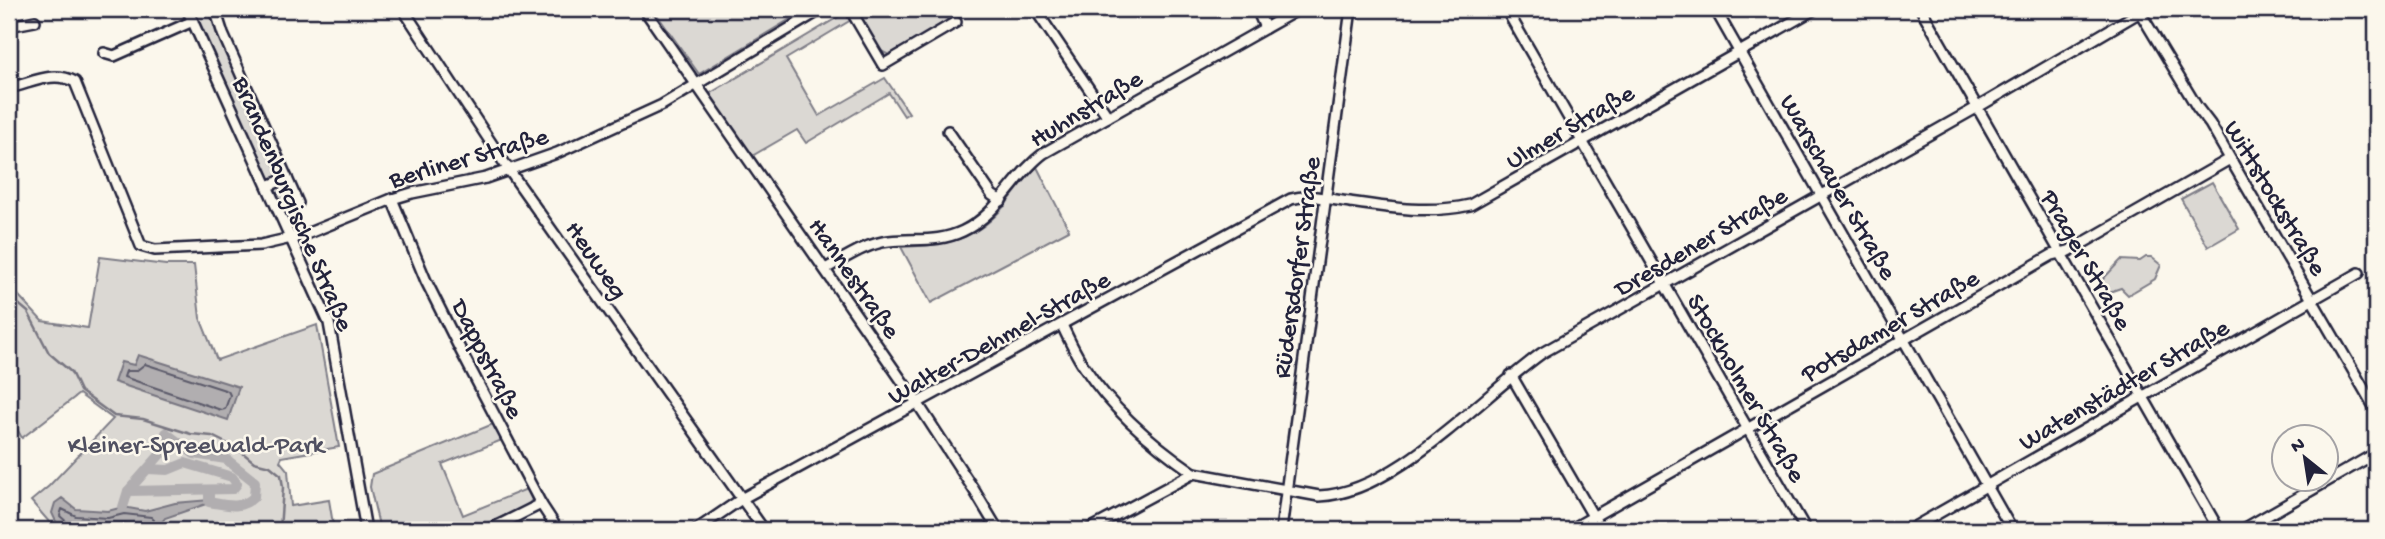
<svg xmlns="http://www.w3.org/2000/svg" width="2385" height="539" viewBox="0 0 2385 539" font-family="'Gochi Hand',sans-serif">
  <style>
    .green { fill: #dbd8d3; stroke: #7e7d87; stroke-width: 2 }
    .water { fill: #b1aeb0; stroke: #787681; stroke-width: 2 }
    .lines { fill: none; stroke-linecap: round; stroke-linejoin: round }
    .shore { stroke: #5b5a6a; stroke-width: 2 }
    .stream { stroke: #787681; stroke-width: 2.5 }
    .canal { stroke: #b1aeb0; stroke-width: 10 }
    .minor-casing { stroke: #22223b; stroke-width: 14 }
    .minor { stroke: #fbf7ec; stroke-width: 9 }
    .labels { text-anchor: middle; stroke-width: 5; stroke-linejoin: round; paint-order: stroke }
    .street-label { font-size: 26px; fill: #22223b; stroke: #fbf7ec }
    .park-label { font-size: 26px; fill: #505061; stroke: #fbf7ec }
  </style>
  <rect width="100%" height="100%" fill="#fbf7ec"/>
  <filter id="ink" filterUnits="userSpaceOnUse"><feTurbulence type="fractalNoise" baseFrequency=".0143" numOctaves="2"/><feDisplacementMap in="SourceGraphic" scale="14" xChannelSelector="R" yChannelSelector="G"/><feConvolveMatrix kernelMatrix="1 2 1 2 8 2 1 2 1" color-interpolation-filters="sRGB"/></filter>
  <g filter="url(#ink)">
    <!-- green -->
    <g class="green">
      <polygon points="192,9 209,9 300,224 292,227"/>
      <polygon points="653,9 807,9 699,74"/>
      <polygon points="855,9 940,9 949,22 891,56 879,50"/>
      <polygon points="845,13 851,20 786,59 819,116 885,78 909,113 904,116 889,93 806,143 797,130 752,156 709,94"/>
      <path d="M1037,167L1069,230L931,303L901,247C944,246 976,241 1005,205C1016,192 1025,178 1037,167Z"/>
      <polygon points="2212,182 2239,229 2208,247 2181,199"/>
      <polygon points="100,257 166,265 194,265 200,318 217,360 317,325 339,447 282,457 280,461 288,471 291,506 329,500 334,530 56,530 31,501 49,486 113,419 79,394 22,438 9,415 9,285 42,321 88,328"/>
      <polygon points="2146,257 2151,257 2161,265 2155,279 2128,295 2121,288 2109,292 2103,286 2103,279 2121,260 2140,261"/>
      <polygon points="493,424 502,440 442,464 463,515 529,488 532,500 527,506 472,530 380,530 370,487 372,474"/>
    </g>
    <!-- water -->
    <g class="water">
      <polygon points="138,355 239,387 228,420 114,382 121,362 134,365"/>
      <polygon points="62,498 76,509 108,511 123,507 145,511 175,503 209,500 209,503 165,518 158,527 72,530 58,526 52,513 55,503"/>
    </g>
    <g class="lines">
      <!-- shore -->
      <g class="shore">
        <polygon points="145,364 228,391 230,395 225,409 221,410 124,377 126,371 136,371"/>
        <polyline points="69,530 68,523 60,516 62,509 76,516 108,518 124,514 151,517 154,520 151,530"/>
        <polyline points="78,530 81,525 109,526 124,523 139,526 142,530"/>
      </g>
      <!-- stream -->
      <polyline class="stream" points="9,296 28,312 49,353 71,372 80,391 114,416 143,419 191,434 212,436 238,449 254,462 270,466 281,475 283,487 280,530"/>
      <!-- canal -->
      <g class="canal">
        <polyline points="128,491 233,489 237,484 232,477 185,463 168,470 148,469"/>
        <path d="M123,507L128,491L165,449L166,433L194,454L226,459L255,482L254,497C241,510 226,505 209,502V490"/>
      </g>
      <!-- minor casing -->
      <g class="minor-casing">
        <g id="minor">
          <polyline points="187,9 329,323 366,530"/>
          <polyline points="215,9 223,34 298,203"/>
          <polyline points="403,9 509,170 764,530"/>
          <polyline points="644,9 918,404 974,490 998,530"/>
          <polyline points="850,9 883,65 956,22"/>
          <polyline points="1035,9 1108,117"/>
          <polyline points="1257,9 1265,28"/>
          <polyline points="1506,9 1806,530"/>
          <polyline points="1715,9 2012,530"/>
          <polyline points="1921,9 2219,530"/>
          <polyline points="2138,9 2197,107 2210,124 2376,410"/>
          <polyline points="9,26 35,21"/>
          <polyline points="104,53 114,56 193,21"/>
          <path d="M9,88C32,83 53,70 75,82L141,246L155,250L261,245L304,235L392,199L412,193L486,178L557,153L662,105L822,9"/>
          <polyline points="948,131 992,195 1001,201"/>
          <polyline points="268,186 287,178"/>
          <polyline points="392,199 426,281 461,351 541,504 558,530"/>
          <path d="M825,269C845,258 867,243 889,241C916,238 938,243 963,231C999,214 1013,176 1044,153L1299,9"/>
          <path d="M1062,325C1069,340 1076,355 1085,368C1113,411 1152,444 1194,473"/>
          <polyline points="1511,375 1601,530"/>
          <polyline points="489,530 541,504"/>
          <path d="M696,530L743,498L1291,199C1310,193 1331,200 1350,202C1391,208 1430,214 1470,205L1815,9"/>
          <path d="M1088,530L1194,473L1319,496C1396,493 1480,397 1542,353L1978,107L2140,12"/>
          <polyline points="1281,530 1351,9"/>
          <polyline points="1570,530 2052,255 2069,251 2230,159"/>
          <polyline points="1909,530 2359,273"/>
          <polyline points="2242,530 2376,453"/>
        </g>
      </g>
      <!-- minor -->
      <use href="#minor" class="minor"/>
    </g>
  </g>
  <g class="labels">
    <!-- street labels -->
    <g class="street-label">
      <text transform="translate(1085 107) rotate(-31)" y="9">Huhnstraße</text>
      <text transform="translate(1569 125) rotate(-30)" y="9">Ulmer Straße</text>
      <text transform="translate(468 156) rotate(-16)" y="9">Berliner Straße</text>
      <text transform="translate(1840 186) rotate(60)" y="9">Warschauer Straße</text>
      <text transform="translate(2277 197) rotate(59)" y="9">Wittstockstraße</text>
      <text transform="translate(295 203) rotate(67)" y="9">Brandenburgische Straße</text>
      <text transform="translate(1700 240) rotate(-30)" y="9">Dresdener Straße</text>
      <text transform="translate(598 259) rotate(55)" y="9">Heuweg</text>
      <text transform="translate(2088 259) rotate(60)" y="9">Prager Straße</text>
      <text transform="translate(1295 267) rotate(-82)" y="9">Rüdersdorfer Straße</text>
      <text transform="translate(856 277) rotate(55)" y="9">Hannestraße</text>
      <text transform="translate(1889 324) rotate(-30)" y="9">Potsdamer Straße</text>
      <text transform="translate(998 336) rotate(-29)" y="9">Walter-Dehmel-Straße</text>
      <text transform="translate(489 358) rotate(63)" y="9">Dappstraße</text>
      <text transform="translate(2123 383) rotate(-30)" y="9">Watenstädter Straße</text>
      <text transform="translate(1748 387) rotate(60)" y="9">Stockholmer Straße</text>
    </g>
    <!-- park labels -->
    <g class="park-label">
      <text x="196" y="452">Kleiner-Spreewald-Park</text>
    </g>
  </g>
  <!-- margin -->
  <rect width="2385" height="539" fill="none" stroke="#fbf7ec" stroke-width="35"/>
  <rect x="18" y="18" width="2350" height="504" fill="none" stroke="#22223b" stroke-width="2.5" filter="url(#ink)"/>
  <!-- north arrow -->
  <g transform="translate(2305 458) rotate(330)"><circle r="33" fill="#fbf7ec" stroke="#a4a2a5" stroke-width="2"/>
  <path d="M0-5L12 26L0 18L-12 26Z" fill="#22223b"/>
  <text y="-10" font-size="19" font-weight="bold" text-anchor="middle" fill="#22223b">N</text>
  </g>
</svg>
